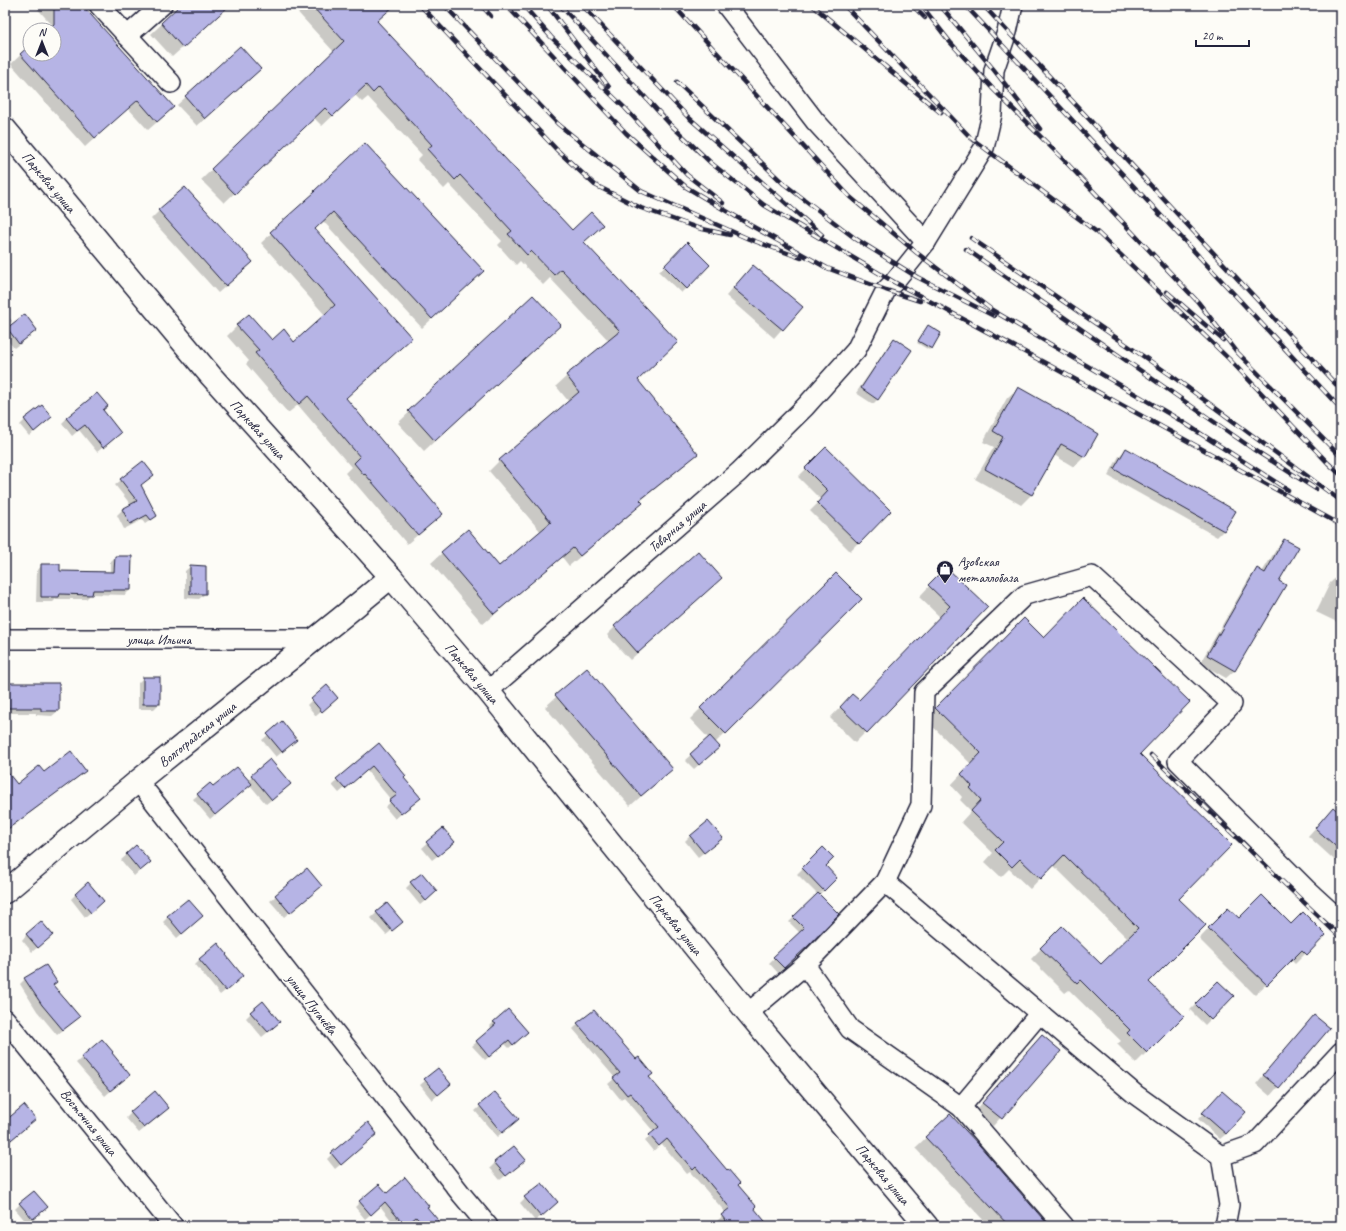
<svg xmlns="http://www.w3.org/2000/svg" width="1346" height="1231" viewBox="0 0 1346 1231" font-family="Caveat,sans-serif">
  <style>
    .shadow { fill: #0003 }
    .building { fill: #b6b4e5; stroke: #22223b }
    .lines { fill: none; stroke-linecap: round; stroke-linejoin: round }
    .minor-casing { stroke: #22223b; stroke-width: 22 }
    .major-casing { stroke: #22223b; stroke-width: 25 }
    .minor { stroke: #fdfcf7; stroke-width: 19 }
    .major { stroke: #fdfcf7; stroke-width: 22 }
    .rail-casing { stroke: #22223b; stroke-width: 4.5 }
    .rail { stroke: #fdfcf7; stroke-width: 3; stroke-dasharray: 9; stroke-linecap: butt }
    .labels { text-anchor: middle; stroke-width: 3; stroke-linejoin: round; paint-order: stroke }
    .street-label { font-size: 14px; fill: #22223b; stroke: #fdfcf7 }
    .poi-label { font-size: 14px; fill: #22223b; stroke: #fdfcf7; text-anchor: start }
  </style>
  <rect width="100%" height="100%" fill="#fdfcf7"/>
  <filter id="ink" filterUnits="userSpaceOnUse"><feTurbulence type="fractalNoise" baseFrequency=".025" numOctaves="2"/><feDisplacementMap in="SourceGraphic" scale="8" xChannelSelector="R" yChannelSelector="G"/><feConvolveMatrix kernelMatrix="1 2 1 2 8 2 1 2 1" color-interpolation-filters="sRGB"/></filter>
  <g filter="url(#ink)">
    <!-- shadow -->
    <g class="shadow">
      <polygon points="34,5 81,5 164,116 148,130 128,108 85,147 11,64 30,46 30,54 54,54 54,30 48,30 53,26"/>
      <polygon points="182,5 230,5 172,57 151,34"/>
      <polygon points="291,5 394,5 376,22 677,342 637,380 696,454 686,464 640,501 641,503 631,514 569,566 562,557 483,624 431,563 442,553 499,568 541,532 489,471 499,461 569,402 556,386 567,376 609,341 550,278 543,285 520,261 516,265 498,245 502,241 449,184 444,189 417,160 422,155 368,97 362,102 355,95 322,126 314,118 224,203 201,180 334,52"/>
      <polygon points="240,48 252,77 197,126 177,105"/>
      <polygon points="365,145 473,281 422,328 323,221 314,229 411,337 345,398 442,514 407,544 355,483 354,484 345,473 351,467 298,405 288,413 246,364 249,361 227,336 237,326 271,341 294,343 325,315 261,243"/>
      <polygon points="159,211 244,270 218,293 151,219"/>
      <polygon points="687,244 709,265 681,293 659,272"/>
      <polygon points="745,274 801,307 774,338 726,296"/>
      <polygon points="533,296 549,335 424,451 398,423"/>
      <polygon points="5,312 12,321 5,328"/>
      <polygon points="24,315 31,335 14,348 5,338 5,331"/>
      <polygon points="928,326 931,348 929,350 917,343"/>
      <polygon points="895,340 878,399 873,404 856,393 889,345"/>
      <polygon points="1018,388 1097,435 1084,457 1074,467 1054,455 1031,495 1021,505 975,479 994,447 983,442 1007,398"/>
      <polygon points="107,406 102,411 115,438 97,452 79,430 72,436 62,423 67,418"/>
      <polygon points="25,420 46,422 29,436 20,425"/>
      <polygon points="826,449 889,511 850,551 810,511 821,500 798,477"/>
      <polygon points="1126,450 1224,530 1217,537 1108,476 1119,456"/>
      <polygon points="143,463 152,475 140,485 156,516 145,524 142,520 124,529 117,515 122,510 131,505 115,485"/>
      <polygon points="1284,540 1278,581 1284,585 1234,671 1226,678 1200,663 1250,577 1257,569 1262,572 1277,548"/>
      <polygon points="115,557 130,590 125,595 91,594 86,599 56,599 53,602 36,602 37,571 42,565 59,572 110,573 110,562"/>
      <polygon points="191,566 205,594 199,599 185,598 185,571"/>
      <polygon points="946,568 987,607 855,743 830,718 852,695 859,701 940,617 919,597"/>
      <polygon points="1341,573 1341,624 1316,612 1330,583"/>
      <polygon points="836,575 860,599 715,743 713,752 694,769 685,760 709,739 690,719"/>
      <polygon points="712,586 630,660 607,635 615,627"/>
      <polygon points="1024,619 1138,754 1178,899 1148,982 1183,1016 1136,1063 1117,1044 1121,1041 1069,990 1065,993 1031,959 1062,927 1101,966 1128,939 1053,865 1030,889 1009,869 1001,877 985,862 993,853 961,822 971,811 960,800 962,797 951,785 971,764 925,719"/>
      <polygon points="586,670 661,779 630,806 545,707"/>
      <polygon points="143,678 159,678 159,704 154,709 138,709 138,683"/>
      <polygon points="5,684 58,684 58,711 52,716 36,715 36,713 5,713"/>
      <polygon points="312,700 332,703 316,716 307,705"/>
      <polygon points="282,723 291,745 276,757 262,740"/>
      <polygon points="379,744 402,778 414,803 395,819 385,807 392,801 366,770 339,793 332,785"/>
      <polygon points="44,773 79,776 5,832 5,784 16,785"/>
      <polygon points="252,776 285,789 266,804 250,785 210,819 193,799 198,795 213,788 247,781"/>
      <polygon points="1326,816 1341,816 1341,866 1308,836"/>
      <polygon points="443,829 449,847 432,860 422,848"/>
      <polygon points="690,836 716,843 698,857 685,841"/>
      <polygon points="136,847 144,867 134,876 121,860"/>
      <polygon points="823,848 824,866 836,878 819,895 802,951 778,973 769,963 800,933 789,922 818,895 797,874"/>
      <polygon points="307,869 315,891 284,917 270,901"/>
      <polygon points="411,883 431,896 420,905 406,888"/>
      <polygon points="76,894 98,906 85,917 71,899"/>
      <polygon points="1341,896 1341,906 1336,902"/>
      <polygon points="386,904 396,927 386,935 371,918"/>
      <polygon points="1228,909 1239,919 1291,925 1324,935 1295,964 1291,960 1255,995 1199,939"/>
      <polygon points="168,917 197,921 177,938 163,922"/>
      <polygon points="27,934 46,940 32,952 22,940"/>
      <polygon points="200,959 237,981 220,995 195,964"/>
      <polygon points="25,979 52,985 73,1022 57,1035 37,1011 20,984"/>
      <polygon points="1218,982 1233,996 1205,1025 1190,1010"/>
      <polygon points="251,1013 274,1027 262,1037 246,1018"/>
      <polygon points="494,1022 523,1036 509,1048 505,1044 485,1060 472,1046 492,1029 490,1026"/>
      <polygon points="578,1024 648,1077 737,1185 752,1208 768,1226 721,1226 717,1221 726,1213 690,1172 687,1174 662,1144 653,1151 645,1141 654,1132 624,1097 621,1100 608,1084 615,1078 573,1029"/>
      <polygon points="1306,1024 1328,1028 1270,1096 1256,1084"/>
      <polygon points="1042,1036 1060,1051 993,1126 975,1111"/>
      <polygon points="102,1040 110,1053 123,1080 105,1096 76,1063"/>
      <polygon points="438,1070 445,1089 432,1100 420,1085"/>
      <polygon points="495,1093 512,1124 497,1137 475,1111"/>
      <polygon points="1217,1098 1226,1134 1220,1139 1198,1119"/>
      <polygon points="131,1113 163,1113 139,1133 126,1118"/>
      <polygon points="950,1115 1048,1226 989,1226 915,1148"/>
      <polygon points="371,1139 335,1169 327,1159 332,1154"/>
      <polygon points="495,1163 519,1165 500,1180 490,1168"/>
      <polygon points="387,1195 426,1208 442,1226 415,1226 411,1221 405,1226 396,1226 380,1206 365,1219 355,1207 360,1202"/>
      <polygon points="525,1198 552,1207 535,1221 520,1203"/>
      <polygon points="20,1204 42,1212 28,1224 15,1209"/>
      <polygon points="296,1222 299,1226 291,1226"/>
    </g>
    <!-- building -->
    <g class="building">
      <polygon points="54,5 82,5 174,107 157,122 138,100 95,138 20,54 30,45 30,54 54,54 54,30 47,30 54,24"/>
      <polygon points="180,5 230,5 183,48 161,23"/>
      <polygon points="311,5 395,5 377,21 572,230 591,212 603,225 584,242 678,342 638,380 698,454 640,500 643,503 580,556 573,548 494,614 441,552 468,529 499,566 551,522 499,460 579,392 566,375 620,331 561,269 554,275 531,251 527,255 508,234 512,231 460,175 455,180 427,149 432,145 379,87 373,93 366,85 333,116 325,108 235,194 211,169 344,41"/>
      <polygon points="240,46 261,69 205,119 185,96"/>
      <polygon points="365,143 484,271 432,319 333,212 315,229 412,338 346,398 443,514 418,535 365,474 364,475 354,463 360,457 308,396 299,404 255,353 259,350 236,325 249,314 272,340 284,329 294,342 335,305 270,232 315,192 314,191"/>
      <polygon points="185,187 253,262 226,286 158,210"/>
      <polygon points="687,242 710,265 687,289 664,266"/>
      <polygon points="753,265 803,307 783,330 733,288"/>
      <polygon points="533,295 561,325 435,441 408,411"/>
      <polygon points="25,314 37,330 19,344 7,328"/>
      <polygon points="928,325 941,333 932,349 918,341"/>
      <polygon points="894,338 912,350 878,400 861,388"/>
      <polygon points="1018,387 1075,419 1075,420 1098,434 1085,457 1061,444 1032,495 985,469 1003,437 993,431"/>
      <polygon points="97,393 108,406 103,410 121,433 103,448 85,425 77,431 66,418"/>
      <polygon points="42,405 52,417 34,432 24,419"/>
      <polygon points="826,447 891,511 859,544 817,503 828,491 805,468"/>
      <polygon points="1126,448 1236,511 1224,531 1114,469"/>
      <polygon points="143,461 154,475 141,485 157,516 151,520 147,515 130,524 122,509 137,501 120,479"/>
      <polygon points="1284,539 1299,547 1279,581 1286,585 1235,671 1207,655 1257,568 1265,573"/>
      <polygon points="698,551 722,578 638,653 614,626"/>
      <polygon points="115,556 132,556 131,590 93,590 92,595 60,594 59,597 41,597 41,564 60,564 60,571 114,572"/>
      <polygon points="190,565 206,566 206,594 190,594"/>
      <polygon points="946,567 988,607 867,733 840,707 852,694 859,700 950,606 928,585"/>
      <polygon points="836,573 862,599 726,734 700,708"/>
      <polygon points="1083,598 1190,702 1140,754 1232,845 1179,899 1206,925 1149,982 1184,1016 1147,1053 1127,1033 1130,1030 1080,980 1077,983 1040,948 1062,926 1101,964 1138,928 1064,855 1041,879 1020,859 1012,867 995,850 1003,842 971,811 981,800 970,788 972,786 961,774 981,753 935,708 1024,618 1044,638"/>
      <polygon points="587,668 673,769 641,796 555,695"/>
      <rect x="143" y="677" width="17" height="27"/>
      <polygon points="8,683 59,683 59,711 41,711 41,708 8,708"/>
      <polygon points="327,685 338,698 322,712 311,699"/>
      <polygon points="282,721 297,740 282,752 267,734"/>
      <polygon points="710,736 720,747 699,765 690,754"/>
      <polygon points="379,743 406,776 404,778 421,798 401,814 389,801 397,795 372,766 345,789 336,779"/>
      <polygon points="71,751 86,771 5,831 5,769 17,784 39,766 44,772"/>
      <polygon points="270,759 291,784 272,800 251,775"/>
      <polygon points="237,767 252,784 215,815 197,794 210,783 213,786"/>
      <polygon points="1333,807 1341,814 1341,851 1315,828"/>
      <polygon points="708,821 723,838 704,853 690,836"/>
      <polygon points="443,828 455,842 438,856 426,842"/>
      <polygon points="136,845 151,862 140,871 126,854"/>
      <polygon points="823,847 834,858 826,866 837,878 824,891 802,868"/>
      <polygon points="307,868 322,886 290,913 275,895"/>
      <polygon points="422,873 437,891 426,901 410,882"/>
      <polygon points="88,882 104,901 91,913 75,894"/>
      <polygon points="818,893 839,914 808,946 784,968 773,957 804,928 793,917"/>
      <polygon points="1262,895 1291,924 1303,912 1326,935 1307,955 1302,950 1267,985 1208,928 1228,908 1239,918"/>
      <polygon points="188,899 203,916 182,934 167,916"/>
      <polygon points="387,903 403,922 392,931 376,912"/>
      <polygon points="41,921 53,935 38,948 26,934"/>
      <polygon points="218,943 227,954 226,955 243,976 226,991 199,959"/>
      <polygon points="46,965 57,982 53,985 80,1017 63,1030 42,1005 24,978"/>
      <polygon points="1218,981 1234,996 1211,1020 1195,1004"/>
      <polygon points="263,1001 280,1022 268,1032 250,1012"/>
      <polygon points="508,1009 528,1032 513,1045 509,1040 489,1057 476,1041 496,1024 493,1022"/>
      <polygon points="594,1010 636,1059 639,1057 653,1074 649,1077 727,1170 728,1169 740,1183 738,1185 756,1206 754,1208 769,1226 730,1226 721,1215 730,1208 696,1167 693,1170 667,1139 659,1146 649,1135 659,1127 630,1093 627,1095 613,1078 620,1073 577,1023"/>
      <polygon points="1314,1015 1330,1028 1279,1088 1263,1075"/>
      <polygon points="1042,1035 1061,1051 1002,1119 982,1103"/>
      <polygon points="102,1039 113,1052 112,1053 130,1075 110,1091 81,1057"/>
      <polygon points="438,1068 451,1084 438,1095 424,1079"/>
      <polygon points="155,1091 169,1108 144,1128 130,1112"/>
      <polygon points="1222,1091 1246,1112 1226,1134 1202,1113"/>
      <polygon points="495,1092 519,1119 502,1133 479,1105"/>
      <polygon points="24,1105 36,1119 5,1145 5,1121"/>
      <polygon points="950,1114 980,1146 1049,1226 1009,1226 925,1137"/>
      <polygon points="368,1122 377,1134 341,1165 331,1153"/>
      <polygon points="514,1146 526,1160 506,1176 494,1162"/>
      <polygon points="405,1177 429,1206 427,1207 443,1226 424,1226 416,1217 405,1226 385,1202 371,1215 359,1201 379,1184 387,1193"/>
      <polygon points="542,1183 558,1202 541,1217 524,1197"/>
      <polygon points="34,1191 48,1207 33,1219 19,1203"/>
    </g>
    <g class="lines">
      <!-- minor casing -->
      <g class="minor-casing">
        <g id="minor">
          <polyline points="99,5 171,83"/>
          <polyline points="726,5 815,121 926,242"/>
          <polyline points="127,36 162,5"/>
          <polyline points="5,639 314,639"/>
          <polyline points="488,691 739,472 805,407 856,350 886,290 894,282 926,242 984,148 992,114 994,70 1007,32 1013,5"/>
          <polyline points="138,781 462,1195 488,1226"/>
          <polyline points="885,882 1136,1095 1221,1156 1229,1205 1225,1226"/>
          <polyline points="805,965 850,1029 961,1107 1064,1226"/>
          <polyline points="748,1013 805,965 885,882 921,805 924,692 1025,595 1092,576 1232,704 1178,761 1306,889 1341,921"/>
          <polyline points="5,1019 173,1226"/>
          <polyline points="961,1107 1040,1013"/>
          <polyline points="1221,1156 1255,1144 1341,1052"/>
        </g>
      </g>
      <!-- major casing -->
      <g class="major-casing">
        <g id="major">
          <polyline points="5,129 211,376 391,577 488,691 748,1013 927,1226"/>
          <polyline points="5,892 138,781 346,614 391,577"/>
        </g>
      </g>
      <!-- minor -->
      <use href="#minor" class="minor"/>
      <!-- major -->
      <use href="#major" class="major"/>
      <!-- rail casing -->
      <g class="rail-casing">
        <g id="rail">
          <polyline points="420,5 557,150 595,185 641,208 698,228 730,235"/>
          <polyline points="444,5 558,124 641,191 749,239 801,258"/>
          <polyline points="481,5 491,16"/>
          <polyline points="506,5 626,133 686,187 750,225 827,268 886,290 920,301"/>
          <polyline points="523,5 551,37 625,108 687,175 723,203"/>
          <polyline points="547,5 609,87"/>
          <polyline points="560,5 669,123 711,163 764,205 894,282 1047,364 1341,525"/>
          <polyline points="582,5 687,116 822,235"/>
          <polyline points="673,5 850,197 917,253 992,310 1178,419 1288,490"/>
          <polyline points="812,5 941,113"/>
          <polyline points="844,5 971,138 1098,233 1229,359 1328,463 1341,475"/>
          <polyline points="912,5 925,18"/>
          <polyline points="921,5 950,42 993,89 1063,159 1198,302 1237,352 1341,457"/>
          <polyline points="940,5 994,70 1040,129"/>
          <polyline points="965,5 1341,409"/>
          <polyline points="983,5 1341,390"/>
          <polyline points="677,82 784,184 856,239 917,277 994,316"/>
          <polyline points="971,238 1172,376 1341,501"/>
          <polyline points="966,249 1253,449 1316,489"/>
          <polyline points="1167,292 1223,340"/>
          <polyline points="1151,755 1341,938"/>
        </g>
      </g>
      <!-- rail -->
      <use href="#rail" class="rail"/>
    </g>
  </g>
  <!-- icons -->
  <defs>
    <g id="shop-pin" transform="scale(0.9)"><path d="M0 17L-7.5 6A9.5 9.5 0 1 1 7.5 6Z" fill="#22223b" stroke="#fdfcf7"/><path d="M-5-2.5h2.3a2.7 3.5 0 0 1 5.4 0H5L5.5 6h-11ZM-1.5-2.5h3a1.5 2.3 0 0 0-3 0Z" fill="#fff"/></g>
  </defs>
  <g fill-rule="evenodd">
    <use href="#shop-pin" x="945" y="569"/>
  </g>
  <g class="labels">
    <!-- street labels -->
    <g class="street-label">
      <text transform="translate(49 182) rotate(50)" y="5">Парковая улица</text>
      <text transform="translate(258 429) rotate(48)" y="5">Парковая улица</text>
      <text transform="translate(677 526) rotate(-41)" y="5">Товарная улица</text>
      <text x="159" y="644">улица Ильича</text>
      <text transform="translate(472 673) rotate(50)" y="5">Парковая улица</text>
      <text transform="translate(197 734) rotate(-39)" y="5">Волгоградская улица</text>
      <text transform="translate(676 924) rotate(51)" y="5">Парковая улица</text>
      <text transform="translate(312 1004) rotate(52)" y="5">улица Пугачёва</text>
      <text transform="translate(89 1122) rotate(51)" y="5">Восточная улица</text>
      <text transform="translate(883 1174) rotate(50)" y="5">Парковая улица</text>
    </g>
    <!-- poi labels -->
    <g class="poi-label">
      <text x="958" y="566">Азовская<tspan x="958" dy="16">металлобаза</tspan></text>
    </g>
  </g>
  <!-- margin -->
  <rect width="1346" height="1231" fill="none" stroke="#fdfcf7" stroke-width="20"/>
  <rect x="10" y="10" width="1326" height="1211" fill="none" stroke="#22223b" stroke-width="1.5" filter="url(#ink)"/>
  <!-- north arrow -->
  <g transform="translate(42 42)"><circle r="19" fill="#fdfcf7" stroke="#a5a5ac"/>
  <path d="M0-3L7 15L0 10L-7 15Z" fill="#22223b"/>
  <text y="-6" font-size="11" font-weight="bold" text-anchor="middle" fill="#22223b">N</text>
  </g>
  <!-- scale -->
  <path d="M1196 40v6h53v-6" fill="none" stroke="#22223b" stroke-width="2"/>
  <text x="1202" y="40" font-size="12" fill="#22223b" stroke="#fdfcf7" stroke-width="3" paint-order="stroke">20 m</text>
</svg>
